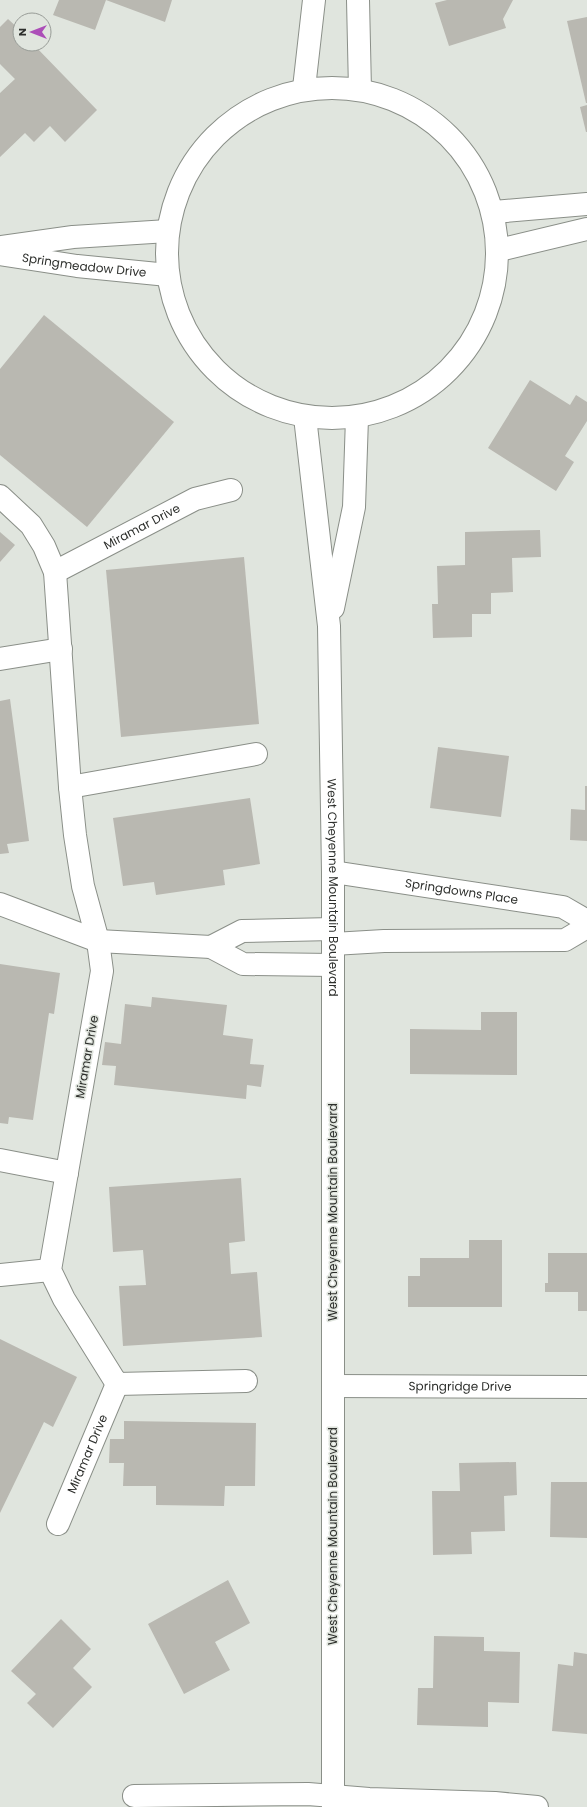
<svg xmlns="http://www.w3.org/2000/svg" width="587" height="1807" viewBox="0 0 587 1807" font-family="Poppins,sans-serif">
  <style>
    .building { fill: #b9b8b1 }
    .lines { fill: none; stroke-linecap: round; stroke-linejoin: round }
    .minor-casing { stroke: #8a8f88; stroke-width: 24 }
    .minor { stroke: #fff; stroke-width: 22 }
    .labels { text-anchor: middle; stroke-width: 3; stroke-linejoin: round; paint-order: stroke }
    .street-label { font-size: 12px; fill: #2d2f2c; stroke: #e0e5de }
  </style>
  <rect width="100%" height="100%" fill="#e0e5de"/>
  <!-- building -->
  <g class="building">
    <polygon points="59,0 172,0 165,22 106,0 95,30 53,15"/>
    <polygon points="447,0 513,0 503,19 506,28 449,46 435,3"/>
    <polygon points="587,17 587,103 586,103 567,21"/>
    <polygon points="8,19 20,30 20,44 33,44 97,110 65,142 50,126 34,142 25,133 0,157 0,93 15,79 0,64 0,27"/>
    <polygon points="587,105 587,132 586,132 580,107"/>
    <polygon points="44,315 174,422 87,527 0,455 0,369"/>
    <polygon points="530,380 570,405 576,395 587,402 587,421 565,456 574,462 556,491 488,448"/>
    <polygon points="540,530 541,557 512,558 513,592 491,593 491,614 472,614 472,637 433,638 432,604 438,604 437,566 465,565 465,532"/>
    <polygon points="0,532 15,545 0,562"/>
    <polygon points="244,557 259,724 121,737 106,570"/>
    <polygon points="10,699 29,841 7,844 9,853 0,854 0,701"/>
    <polygon points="438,747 509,756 501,817 430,808"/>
    <polygon points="585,786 587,786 587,841 570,840 571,809 585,810"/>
    <polygon points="250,798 260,864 223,870 225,885 156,895 154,882 123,886 113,818"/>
    <polygon points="0,964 60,973 54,1014 49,1013 33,1120 9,1117 8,1124 0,1123"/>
    <polygon points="152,997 227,1005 223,1035 253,1039 250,1064 264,1065 261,1087 247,1085 246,1099 114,1085 116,1066 102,1065 105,1042 121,1044 125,1004 151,1007"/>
    <polygon points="481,1012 517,1012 517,1075 410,1074 410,1029 481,1030"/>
    <polygon points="241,1178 245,1241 229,1243 231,1274 257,1272 262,1337 123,1346 119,1286 146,1285 143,1250 113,1252 109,1187"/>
    <polygon points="469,1240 502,1240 502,1307 408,1307 408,1276 420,1276 420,1258 469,1258"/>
    <polygon points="548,1253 587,1253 587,1311 578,1311 578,1292 545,1292 545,1283 548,1283"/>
    <polygon points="0,1339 77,1377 53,1427 44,1422 0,1513"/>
    <polygon points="124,1421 256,1423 255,1486 225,1486 224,1506 156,1505 156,1486 123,1486 124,1463 109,1463 110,1439 124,1439"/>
    <polygon points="516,1462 517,1495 504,1496 505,1531 471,1532 472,1554 433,1555 432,1491 460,1491 459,1463"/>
    <polygon points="551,1482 587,1482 587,1538 550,1537"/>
    <polygon points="228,1580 250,1623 215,1642 230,1670 184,1694 148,1624"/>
    <polygon points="61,1619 91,1649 73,1668 92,1687 53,1728 27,1703 36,1694 11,1671"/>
    <polygon points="434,1636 484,1637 484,1651 520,1652 519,1703 488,1702 488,1727 417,1725 418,1688 433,1688"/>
    <polygon points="574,1652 587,1654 587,1734 552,1731 558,1664 573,1666"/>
  </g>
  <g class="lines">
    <!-- minor casing -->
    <g class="minor-casing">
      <g id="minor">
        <polyline points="358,0 360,90"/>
        <circle cx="332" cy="253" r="165"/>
        <polyline points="304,88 314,0"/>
        <polyline points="494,212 587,204"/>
        <polyline points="2,247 73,237 168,231"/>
        <polyline points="499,250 587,229"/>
        <path id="s1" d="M0,254L77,266L168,275"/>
        <path id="s2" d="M305,417L329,626L333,872V1807"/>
        <polyline points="0,496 31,525 44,546 55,572 70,787 75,835 83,886 98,941 102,971 50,1270 64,1299 117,1384 246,1381"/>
        <path id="s3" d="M55,572L195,499L231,490"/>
        <polyline points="333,608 354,507 357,418"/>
        <polyline points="0,659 61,649"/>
        <polyline points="70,787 256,754"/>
        <path id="s4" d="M333,872L563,907L587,921"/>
        <polyline points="0,904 98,941 211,947 243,964 333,965"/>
        <polyline points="333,944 384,941 565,940 587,927"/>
        <polyline points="211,947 242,931 333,929"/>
        <polyline points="0,1160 67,1173"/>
        <polyline points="0,1275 50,1270"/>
        <path id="s5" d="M333,1386L587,1387"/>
        <path id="s6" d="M58,1524L117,1384"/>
        <polyline points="134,1796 308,1794 369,1799 495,1803 537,1807"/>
      </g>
    </g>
    <!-- minor -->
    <use href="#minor" class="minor"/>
  </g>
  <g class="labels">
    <!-- street labels -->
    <g class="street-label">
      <text dy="4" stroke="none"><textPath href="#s1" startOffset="85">Springmeadow Drive</textPath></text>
      <text dy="4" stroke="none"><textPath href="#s3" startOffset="98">Miramar Drive</textPath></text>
      <text dy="4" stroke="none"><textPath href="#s2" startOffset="472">West Cheyenne Mountain Boulevard</textPath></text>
      <text dy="4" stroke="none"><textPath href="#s4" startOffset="130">Springdowns Place</textPath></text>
      <text transform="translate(87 1057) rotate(-80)" y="4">Miramar Drive</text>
      <text transform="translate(333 1212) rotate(-90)" y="4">West Cheyenne Mountain Boulevard</text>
      <text dy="4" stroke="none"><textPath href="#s5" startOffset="127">Springridge Drive</textPath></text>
      <text dy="4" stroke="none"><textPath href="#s6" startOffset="76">Miramar Drive</textPath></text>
      <text transform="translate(333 1536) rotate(-90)" y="4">West Cheyenne Mountain Boulevard</text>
    </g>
  </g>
  <!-- north arrow -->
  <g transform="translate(32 32) rotate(270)"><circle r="19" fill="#e0e5de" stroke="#989c97"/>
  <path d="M0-3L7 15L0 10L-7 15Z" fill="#ac4eb8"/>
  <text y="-6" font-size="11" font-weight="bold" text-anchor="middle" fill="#2d2f2c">N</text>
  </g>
</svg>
